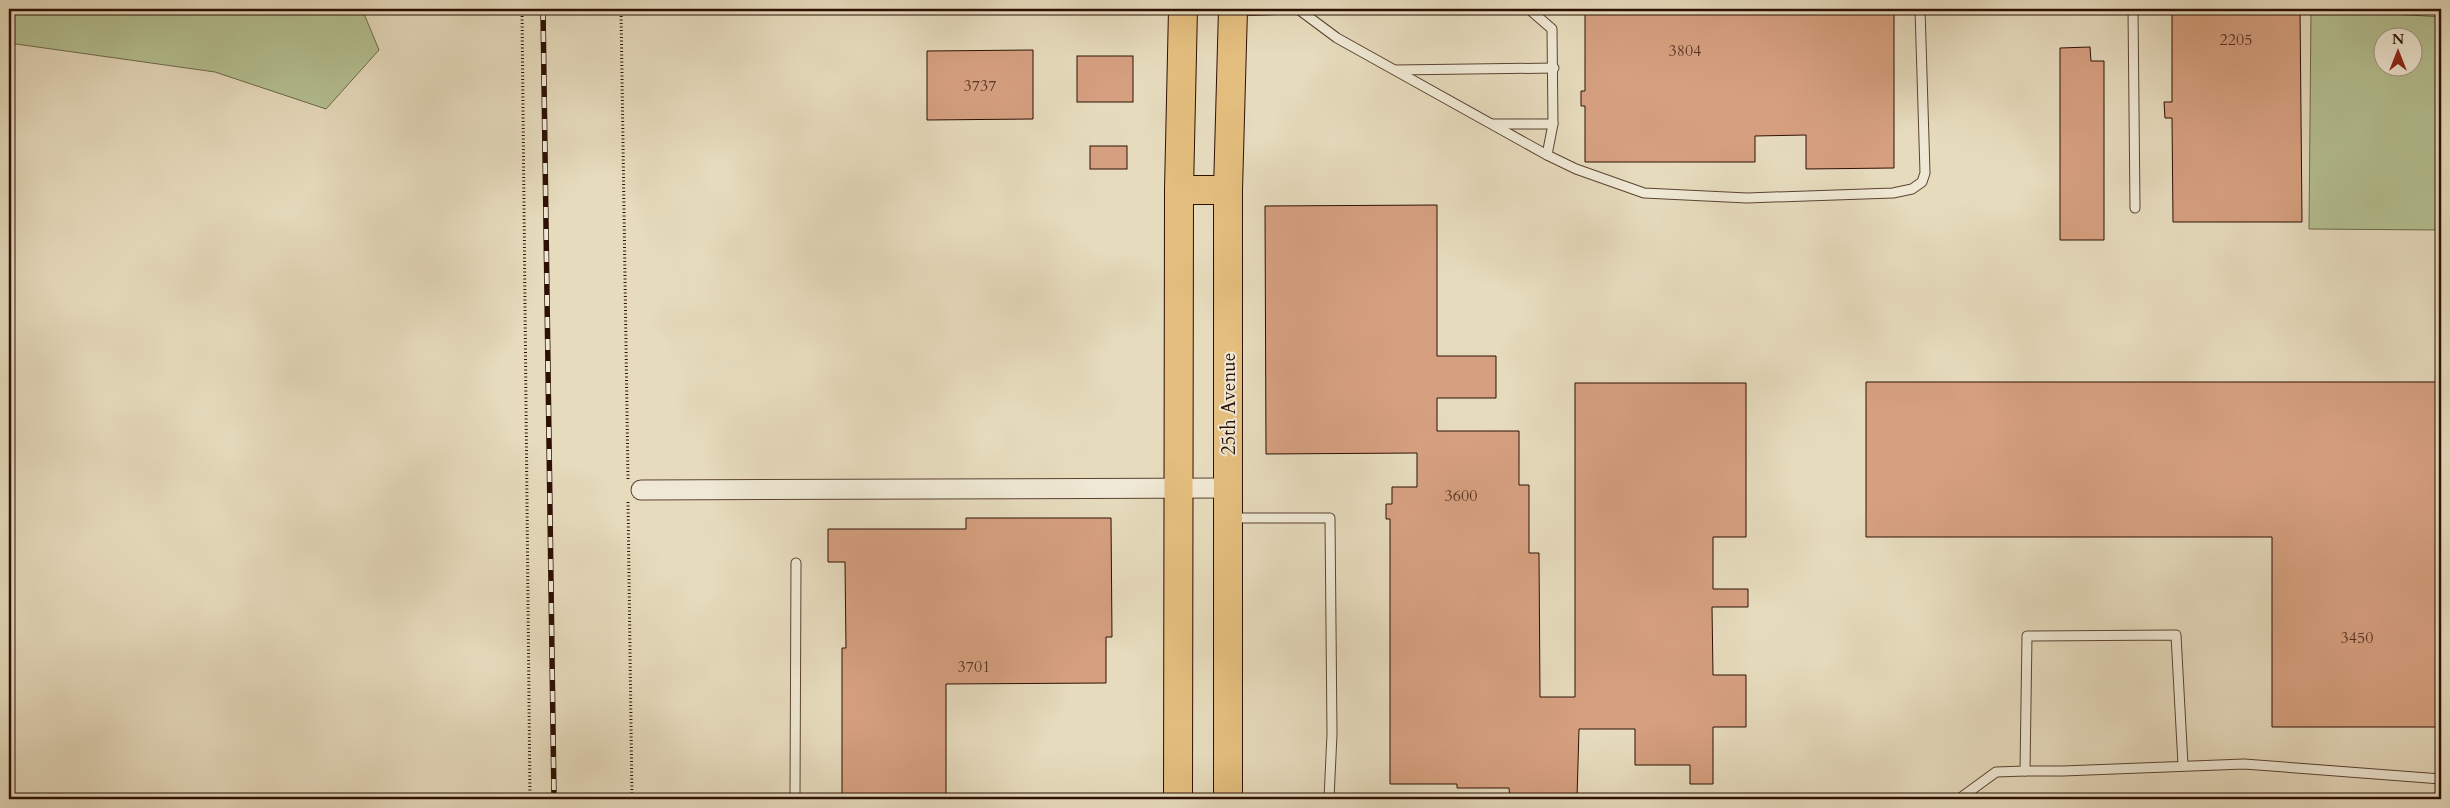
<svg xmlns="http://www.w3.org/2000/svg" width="2450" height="808" viewBox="0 0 2450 808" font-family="Cardo,serif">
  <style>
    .green { fill: #b4c092; stroke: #70684b; fill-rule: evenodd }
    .building { fill: #d6a080; stroke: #2d1004 }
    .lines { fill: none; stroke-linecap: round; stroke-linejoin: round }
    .lane-casing { stroke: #5b4332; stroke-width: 11 }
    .street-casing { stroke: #5b4332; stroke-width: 21 }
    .primary-casing { stroke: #2d1004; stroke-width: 30 }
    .path { stroke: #2d1004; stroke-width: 3; stroke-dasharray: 1 2.5; stroke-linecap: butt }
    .lane { stroke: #efe8d4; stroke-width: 9 }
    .street { stroke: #efe8d4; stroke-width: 19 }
    .primary { stroke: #e3be7e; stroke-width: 28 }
    .rail-casing { stroke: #2d1004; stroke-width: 5.5 }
    .rail { stroke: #efe8d4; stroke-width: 4; stroke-dasharray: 11; stroke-linecap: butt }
    .labels { text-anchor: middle; stroke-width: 4; stroke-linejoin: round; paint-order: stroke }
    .number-label { font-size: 16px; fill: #573423 }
    .street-label { font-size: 19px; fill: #2d1004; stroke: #efe8d4 }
  </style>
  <rect width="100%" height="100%" fill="#e6dbbd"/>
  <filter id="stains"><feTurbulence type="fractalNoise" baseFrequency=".004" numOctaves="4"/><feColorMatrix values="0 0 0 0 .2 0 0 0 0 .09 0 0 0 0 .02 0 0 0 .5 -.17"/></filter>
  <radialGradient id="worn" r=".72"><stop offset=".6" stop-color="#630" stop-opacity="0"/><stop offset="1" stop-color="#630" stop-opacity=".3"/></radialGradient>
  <!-- green -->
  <g class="green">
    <polygon points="9,9 362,9 379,50 326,109 215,72 9,43"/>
    <path d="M2311,9L2441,17V230L2309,229ZM2382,38H2412V68H2382Z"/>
  </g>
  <!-- building -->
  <g class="building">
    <polygon points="1585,9 1894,9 1894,168 1806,169 1806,135 1755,136 1755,162 1585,162 1585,106 1581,106 1581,91 1585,91"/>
    <polygon points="2172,9 2300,9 2302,222 2173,222 2172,118 2165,118 2164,102 2172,102"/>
    <polygon points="2090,47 2091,61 2104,61 2104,240 2060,240 2060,48"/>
    <polygon points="1033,50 1033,119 927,120 927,51"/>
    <rect x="1077" y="56" width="56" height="46"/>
    <rect x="1090" y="146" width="37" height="23"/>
    <polygon points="1437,205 1437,356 1496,356 1496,398 1437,398 1437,431 1519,431 1519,485 1529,485 1529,553 1539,553 1540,697 1575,697 1575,383 1746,383 1746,537 1713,537 1713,589 1748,589 1748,607 1712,607 1713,675 1746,675 1746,727 1713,727 1713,784 1690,784 1690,765 1635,765 1635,729 1579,729 1577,799 1510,799 1509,788 1457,788 1457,784 1390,784 1390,519 1386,519 1386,504 1392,504 1392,487 1417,487 1417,453 1266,454 1265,206"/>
    <polygon points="1866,382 2441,382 2441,727 2272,727 2272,537 1866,537"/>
    <polygon points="966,518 1111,518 1112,637 1106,637 1106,683 946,684 946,799 842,799 842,648 846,648 845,562 828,562 828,529 966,529"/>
  </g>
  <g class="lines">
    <!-- lane casing -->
    <g class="lane-casing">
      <g id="lane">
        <polyline points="1298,9 1337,38 1547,155 1576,169 1644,193 1747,198 1893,193 1912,189 1922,182 1925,173 1920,9"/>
        <polyline points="1492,9 1529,9"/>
        <polyline points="1529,9 1552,29 1553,124 1547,155"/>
        <polyline points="2133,9 2135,208"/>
        <polyline points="1236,11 1289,9"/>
        <polyline points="1395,70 1554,68"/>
        <polyline points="1493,124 1553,124"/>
        <polyline points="1231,518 1330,518 1332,734 1329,799"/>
        <polyline points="2183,765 2176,635 2027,636 2025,771 2063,771 2244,764 2441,779"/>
        <polyline points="795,799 796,563"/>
        <polyline points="1959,799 1996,772 2025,771"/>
      </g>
    </g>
    <!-- street casing -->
    <g class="street-casing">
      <polyline id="street" points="641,490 1228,488"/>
    </g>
    <!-- primary casing -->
    <g class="primary-casing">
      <g id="primary">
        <polyline points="1179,190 1228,190"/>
        <polyline points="1178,799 1179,190 1183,9"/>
        <polyline points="1228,799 1228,190 1233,9"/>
      </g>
    </g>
    <!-- path -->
    <g class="path">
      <polyline points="522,9 530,799"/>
      <polyline points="621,9 628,479"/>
      <polyline points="628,502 632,799"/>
    </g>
    <!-- lane -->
    <use href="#lane" class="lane"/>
    <!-- street -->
    <use href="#street" class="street"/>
    <!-- primary -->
    <use href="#primary" class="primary"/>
    <!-- rail casing -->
    <g class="rail-casing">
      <polyline id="rail" points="543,9 554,799"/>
    </g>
    <!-- rail -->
    <use href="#rail" class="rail"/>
  </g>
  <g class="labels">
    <!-- number labels -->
    <g class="number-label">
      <text x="2236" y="45">2205</text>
      <text x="1685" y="56">3804</text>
      <text x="980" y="91">3737</text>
      <text x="1461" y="501">3600</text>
      <text x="2357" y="643">3450</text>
      <text x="974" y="672">3701</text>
    </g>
    <!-- street labels -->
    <g class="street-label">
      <text transform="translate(1228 404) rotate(-90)" y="7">25th Avenue</text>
    </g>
  </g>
  <!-- margin -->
  <rect width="2450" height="808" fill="none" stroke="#e6dbbd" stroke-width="30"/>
  <rect x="10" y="10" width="2430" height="788" fill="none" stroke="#2d1004" stroke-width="2.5"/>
  <rect x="15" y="15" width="2420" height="778" fill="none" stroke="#2d1004"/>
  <!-- north arrow -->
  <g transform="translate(2398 52)"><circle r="24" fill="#efe8d4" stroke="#a19281"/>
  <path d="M0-4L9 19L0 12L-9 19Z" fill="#8f2418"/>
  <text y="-8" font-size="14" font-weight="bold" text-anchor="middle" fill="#2d1004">N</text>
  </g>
  <rect width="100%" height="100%" filter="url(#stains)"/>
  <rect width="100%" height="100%" fill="url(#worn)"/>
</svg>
